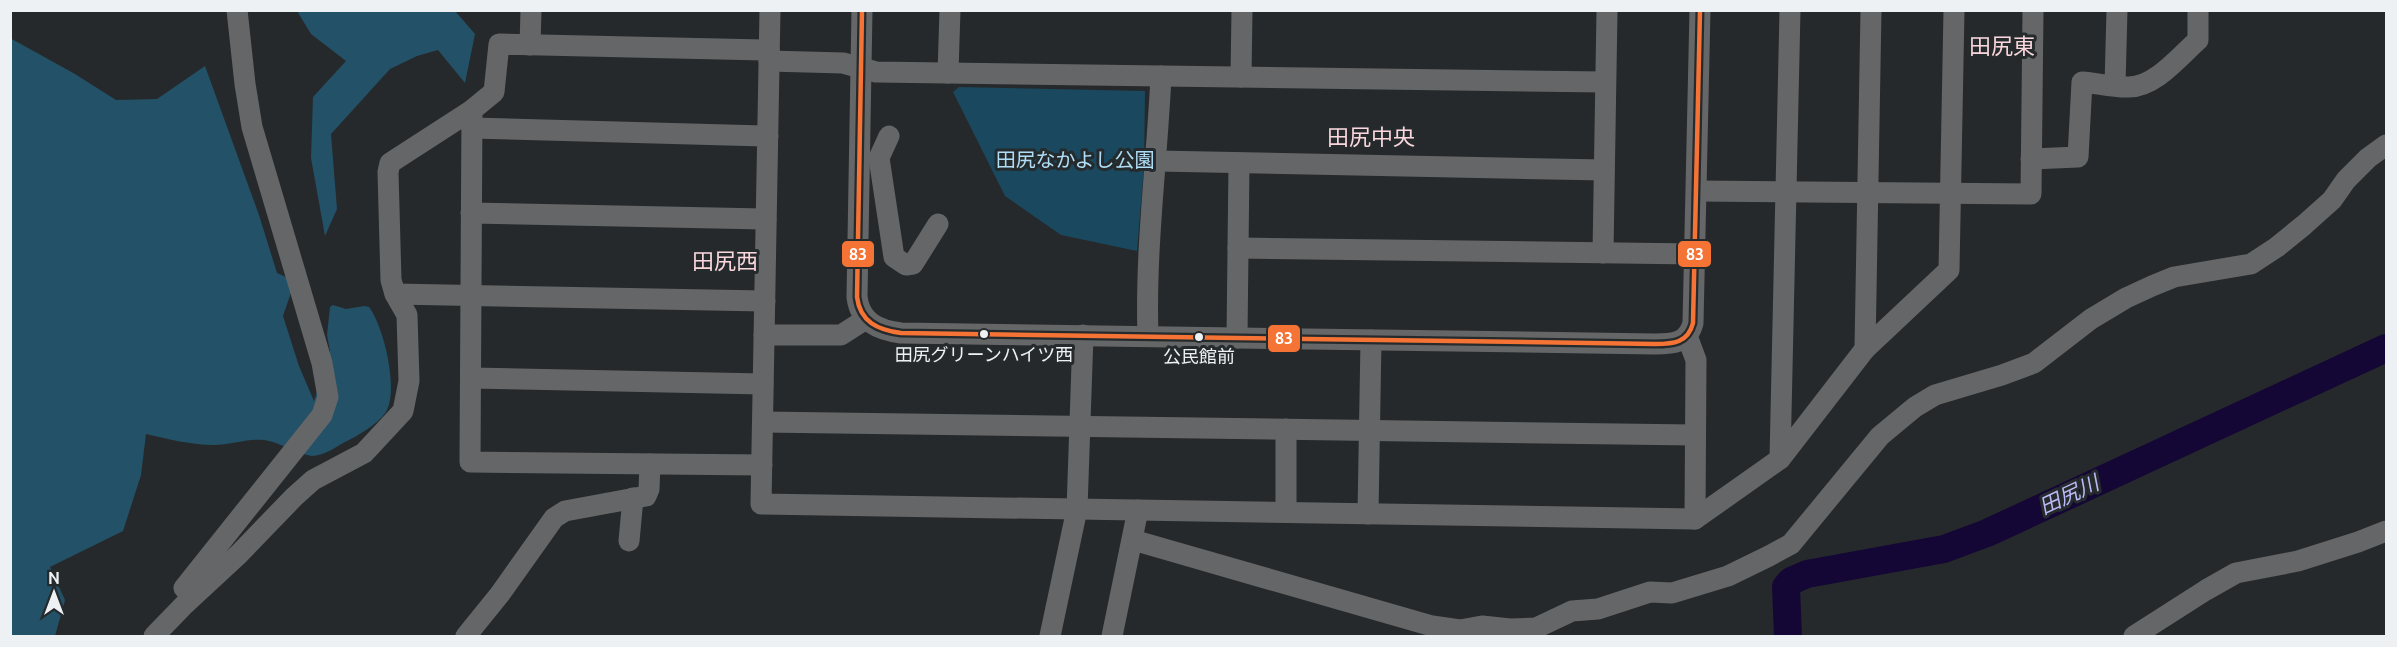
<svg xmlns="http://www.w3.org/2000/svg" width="2397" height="647" viewBox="0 0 2397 647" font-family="Ubuntu,'Noto Sans JP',sans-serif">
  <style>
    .green { fill: #1a485e }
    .forest { fill: #235167 }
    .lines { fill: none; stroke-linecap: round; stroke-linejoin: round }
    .river { stroke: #140736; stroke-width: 28 }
    .minor { stroke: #656667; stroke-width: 21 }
    .bus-1-casing { stroke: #252a2c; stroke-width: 9 }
    .bus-1 { stroke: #f57335; stroke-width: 4.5 }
    .bus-dot { fill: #eef1f3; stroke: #252a2c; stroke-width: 2 }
    .labels { text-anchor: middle; stroke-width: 6; stroke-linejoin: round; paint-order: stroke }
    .bus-label { font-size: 18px; fill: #eef1f3; stroke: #252a2c }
    .park-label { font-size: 20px; fill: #b0ddf6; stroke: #252a2c }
    .water-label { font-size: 21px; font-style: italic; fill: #bbb9f6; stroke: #252a2c }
    .quarter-label { font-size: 22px; fill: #fad7dd; stroke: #252a2c }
    .line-badge { stroke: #252a2c; stroke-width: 2 }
    .badge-label { font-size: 16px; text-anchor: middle; font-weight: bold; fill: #fff }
  </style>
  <rect width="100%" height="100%" fill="#26292b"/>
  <!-- green -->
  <polygon class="green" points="959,87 1145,91 1144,166 1137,251 1061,235 1005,196 953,92"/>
  <!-- forest -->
  <g class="forest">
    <polygon points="297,11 455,11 475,34 465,83 438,50 417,56 390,69 331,134 337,209 325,236 311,158 313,97 346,61 311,34"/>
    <path d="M10,38L75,74L116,100L157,99L205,66L259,215L277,273L295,281L283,316L299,366L314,401L330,351L327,335L330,307L333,305L346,309L364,306L369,307C384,327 399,390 386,412C377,425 359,435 345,442C336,447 323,456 312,456C296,454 280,442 264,440C248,438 230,445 214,445C191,445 168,439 146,434L141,475L123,531L50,567L65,600L55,636H11Z"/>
  </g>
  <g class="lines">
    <!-- river -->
    <polyline class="river" points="1788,636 1786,587 1791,581 1807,574 1944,549 1987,533 2386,348"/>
    <!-- minor -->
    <g class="minor">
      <polyline points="770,10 761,504 1695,519 1780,459 1865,349 1949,270 1954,10"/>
      <path d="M862,10L857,297C860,322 878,330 901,333L1655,344C1673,344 1688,343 1693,323L1700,10"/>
      <polyline points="530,45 531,10"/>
      <polyline points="769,61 843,63 876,72 1605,82"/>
      <polyline points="948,73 950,10"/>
      <polyline points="1241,77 1242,10"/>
      <polyline points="2115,85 2117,10"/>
      <polyline points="472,110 470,462 762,465"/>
      <polyline points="472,128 768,136"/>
      <polyline points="889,136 879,158 894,257 906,265 913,264 938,224"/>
      <path d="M2031,159L2078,157L2082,82C2097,83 2114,88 2129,87C2155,87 2179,57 2198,40V10"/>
      <polyline points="1157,161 1604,170"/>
      <polyline points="1697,191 2031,194 2033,10"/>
      <polyline points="471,213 766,219"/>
      <polyline points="1238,248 1696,254"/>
      <polyline points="1603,253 1607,10"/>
      <polyline points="395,294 765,301"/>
      <polyline points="764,335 841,335 866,319"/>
      <path d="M1148,336C1145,250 1157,162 1161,76"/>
      <polyline points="1687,336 1696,360 1695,519"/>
      <polyline points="1237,338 1239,163"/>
      <polyline points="1865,349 1871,10"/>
      <polyline points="471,378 763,384"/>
      <polyline points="763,422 1694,435"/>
      <polyline points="1780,459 1790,10"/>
      <polyline points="1286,512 1286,429"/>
      <polyline points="1368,514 1371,340"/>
      <polyline points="1133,540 1432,626 1460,630 1482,626 1510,629 1536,628 1572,611 1598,609 1650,592 1672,593 1728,576 1769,556 1791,544 1880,436 1915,407 1935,395 2002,375 2034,363 2091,319 2126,298 2152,286 2174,277 2251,264 2277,247 2304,225 2332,200 2346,180 2368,158 2386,145"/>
      <polyline points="629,541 633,498"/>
      <polyline points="184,588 322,415 328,397 322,363 252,127 245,84 237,10"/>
      <polyline points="154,636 185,604 239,554 294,497 313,480 364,453 403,411 409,381 407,315 395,294 391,280 388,172 390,163 472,110 494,92 499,44 769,50"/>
      <polyline points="466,636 500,594 554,518 565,511 646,496 649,489 650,464"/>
      <polyline points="1050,636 1077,509 1083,335"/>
      <polyline points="1112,636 1138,510"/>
      <polyline points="2134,636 2206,590 2236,573 2298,561 2358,542 2386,531"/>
    </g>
    <!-- bus-1 casing -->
    <g class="bus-1-casing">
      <path id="bus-1" d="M862,10L857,297C860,322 878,330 901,333L1655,344C1673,344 1688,343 1693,323L1700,10"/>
    </g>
    <!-- bus-1 -->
    <use href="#bus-1" class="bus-1"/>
  </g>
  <!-- markers -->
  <g class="bus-dot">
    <circle cx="984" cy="334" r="5"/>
    <circle cx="1199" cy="337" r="5"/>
  </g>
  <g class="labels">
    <!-- bus labels -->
    <g class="bus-label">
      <text x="984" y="361">田尻グリーンハイツ西</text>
      <text x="1199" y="363">公民館前</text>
    </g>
    <!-- park labels -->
    <g class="park-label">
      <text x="1075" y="167">田尻なかよし公園</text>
    </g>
    <!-- water labels -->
    <g class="water-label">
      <text transform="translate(2069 495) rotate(-25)" y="7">田尻川</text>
    </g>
    <!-- quarter labels -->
    <g class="quarter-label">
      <text x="2002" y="54">田尻東</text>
      <text x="1371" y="145">田尻中央</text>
      <text x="725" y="269">田尻西</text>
    </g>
  </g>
  <g class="line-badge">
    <rect x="1677" y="240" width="35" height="28" rx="6" fill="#f57335"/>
    <rect x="841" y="240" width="34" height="28" rx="6" fill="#f57335"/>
    <rect x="1267" y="324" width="34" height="29" rx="6" fill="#f57335"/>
  </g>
  <g class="badge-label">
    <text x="1695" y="260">83</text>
    <text x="858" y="260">83</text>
    <text x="1284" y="344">83</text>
  </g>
  <!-- border -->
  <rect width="2397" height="647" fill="none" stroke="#eef1f3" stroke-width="24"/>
  <!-- north arrow -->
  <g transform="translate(54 593)" stroke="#252a2c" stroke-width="4.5" paint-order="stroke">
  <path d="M0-4.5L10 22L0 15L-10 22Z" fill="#eef1f3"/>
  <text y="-9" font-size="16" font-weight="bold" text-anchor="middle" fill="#eef1f3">N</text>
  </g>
</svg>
